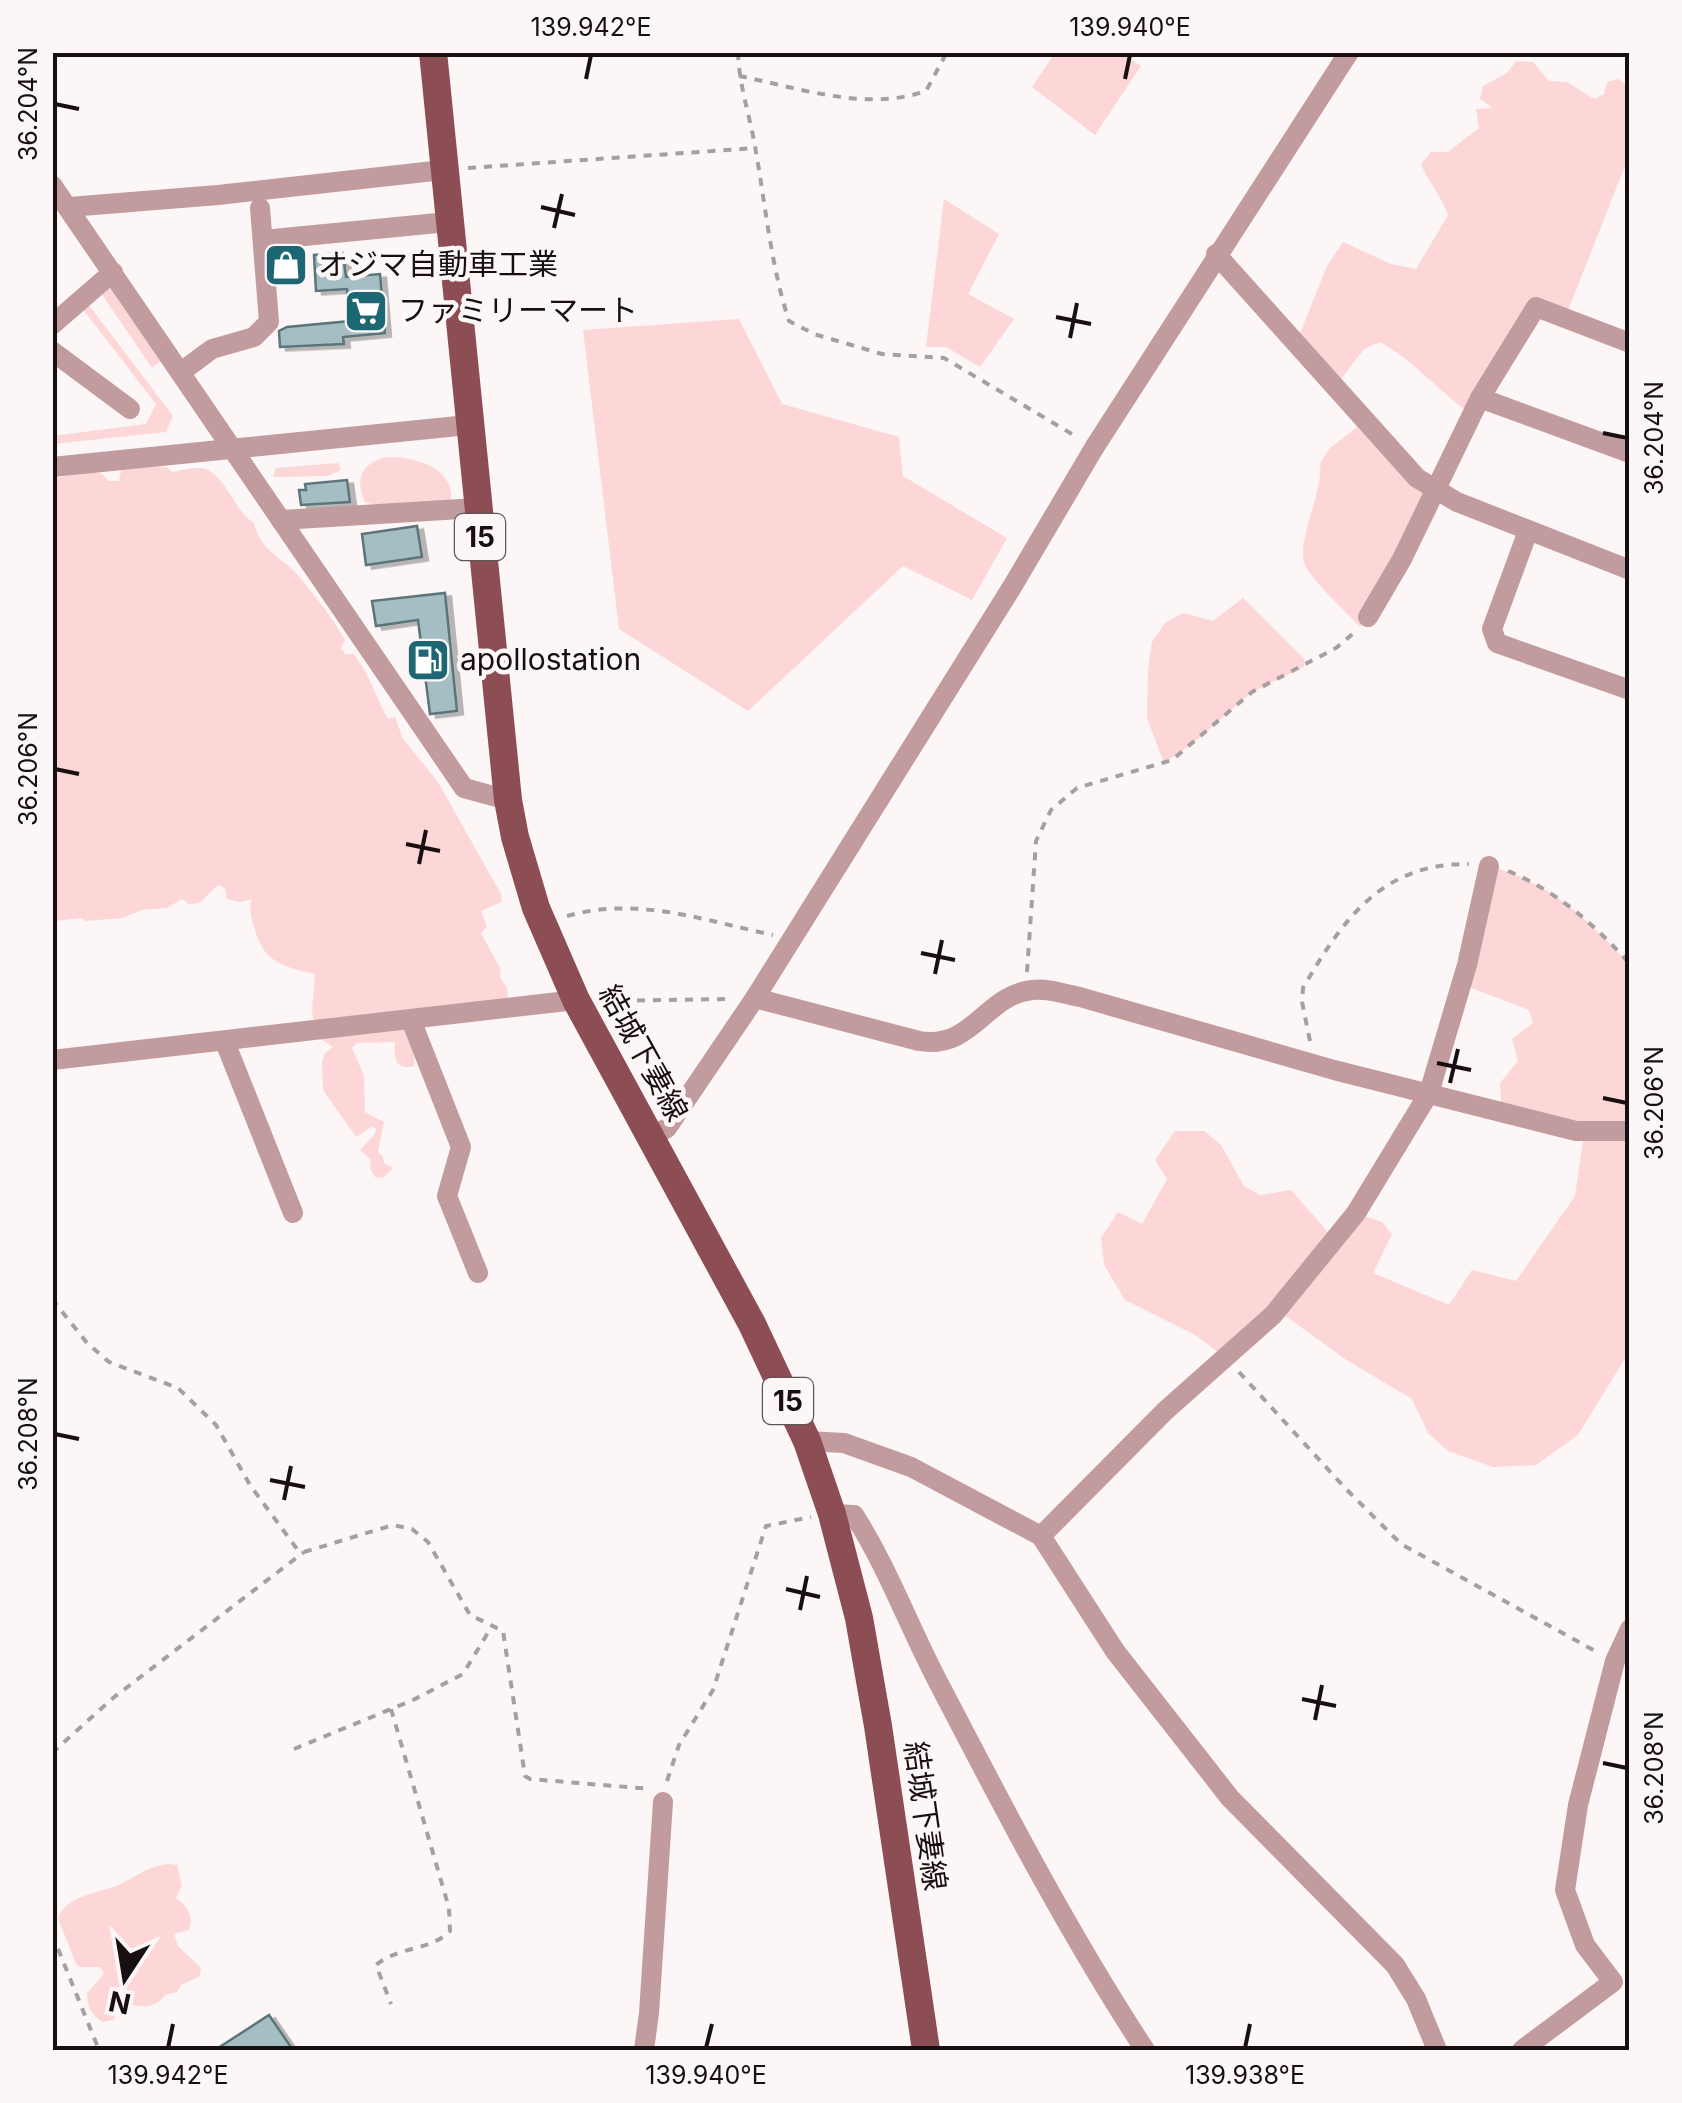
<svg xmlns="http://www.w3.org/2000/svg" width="1682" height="2103" viewBox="0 0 1682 2103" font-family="Inter,'Noto Sans JP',sans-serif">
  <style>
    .green { fill: #fdd6d8 }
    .building { fill: #a4bec4; stroke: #5b747a; stroke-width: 2.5; filter: url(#shadow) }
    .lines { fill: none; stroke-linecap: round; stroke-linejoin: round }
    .path { stroke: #a69e9f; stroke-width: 4; stroke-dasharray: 8 8; stroke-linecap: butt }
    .minor { stroke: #c19b9d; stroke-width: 20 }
    .major { stroke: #8d4d54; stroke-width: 28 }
    .ticks { fill: none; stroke: #180f10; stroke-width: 4 }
    .labels { text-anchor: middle; stroke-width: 9; stroke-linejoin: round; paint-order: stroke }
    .shield { fill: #fcf6f6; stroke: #5c5455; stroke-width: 2.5 }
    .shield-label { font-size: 28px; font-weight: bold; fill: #180f10 }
    .poi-label { font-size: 30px; fill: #180f10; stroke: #fcf6f6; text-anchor: start }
    .street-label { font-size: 30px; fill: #180f10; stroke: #fcf6f6 }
    .neatline { fill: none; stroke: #180f10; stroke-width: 4 }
    .ticks-label { font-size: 25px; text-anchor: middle; fill: #180f10 }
  </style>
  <defs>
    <filter id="shadow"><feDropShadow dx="6" dy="3.5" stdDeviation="0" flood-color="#0004"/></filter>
  </defs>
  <rect width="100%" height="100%" fill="#fcf6f6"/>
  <!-- green -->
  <g class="green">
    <polygon points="1055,53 1122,53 1141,66 1095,135 1032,87"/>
    <path d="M1516,61L1533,62L1549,81L1567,82L1594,99L1604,94L1607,82L1618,79L1629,86L1626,97L1629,104V156L1565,318L1535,308L1472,415C1439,392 1415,361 1380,342L1364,349L1338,383L1299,336L1327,266L1343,242L1391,264L1416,269L1448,215C1441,195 1428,182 1421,164L1431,152H1448L1479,128L1476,109L1493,108L1480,99L1483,86L1507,73Z"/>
    <polygon points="944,199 999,234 968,294 1014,319 980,367 946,347 926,347"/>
    <polygon points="111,286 162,360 152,368 101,293"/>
    <polygon points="88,304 173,416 166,432 53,444 52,436 146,424 156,404 82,308"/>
    <polygon points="739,319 782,404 899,437 903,476 1007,538 972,600 903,566 748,711 619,629 583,330"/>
    <path d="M1357,427L1410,479L1429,493L1368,617L1360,627C1343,608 1321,590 1307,569C1292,547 1324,494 1320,463L1330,448Z"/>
    <path d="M387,457C415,456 456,468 451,503L382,507L365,502C354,478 362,463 387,457Z"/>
    <polygon points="338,463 341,470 328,476 273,477 276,468"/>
    <path d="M122,466L166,467L172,472C181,471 195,466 205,469C227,477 234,511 254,523C259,549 282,558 298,575C312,592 335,621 345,640L341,648L345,654H354C370,675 376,698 388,719L395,717L403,739L438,782L501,894L502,902L481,911L487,927L481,933L501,970L500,977L507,988L508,998L426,1023L415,1050L414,1066C395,1071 394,1058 395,1042L357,1043L352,1048L364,1076L365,1112L384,1122L378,1152L383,1156L384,1163L393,1168L383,1178L375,1177L370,1168L371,1160L360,1150L375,1134L376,1128L371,1127L356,1137L323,1090L322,1062L325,1053L333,1047L316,1036L312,1011L315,974C284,967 264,963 255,930C252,919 248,910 252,899L240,902L227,899L225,888L218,885L199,903L189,904L182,899L167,908L142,910L122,918L85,921L82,918L55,921L53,917L52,477C74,481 90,458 109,481H119Z"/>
    <polygon points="1243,598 1304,659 1304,667 1252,692 1191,745 1164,763 1147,718 1148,670 1152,642 1165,623 1183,613 1213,621"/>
    <path d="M1489,866C1548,881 1589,920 1629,964V1352L1578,1435L1536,1465L1493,1467L1448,1451L1428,1433L1412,1399L1345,1359L1277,1310L1226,1358L1195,1335L1125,1300L1104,1265L1101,1238L1118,1212L1142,1224L1167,1179L1155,1160L1175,1131H1204L1221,1145L1244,1186L1260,1195L1291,1190L1334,1239L1356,1213L1382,1222L1392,1234L1373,1273L1449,1305L1472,1270L1516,1281L1575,1196L1584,1132L1502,1112L1500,1083L1518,1061L1512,1039L1533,1023L1529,1010L1461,984Z"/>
    <path d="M169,1864L177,1865L182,1886L176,1898C188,1907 194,1916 189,1930L174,1934L178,1946L201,1968L200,1976L181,1985L177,1992L165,1995C153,2011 139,2007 121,2002L114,2020L102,2022C91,2014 87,2007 87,1993L104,1974L100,1967H80L76,1964L58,1918C67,1895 99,1893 119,1885C137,1876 148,1866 169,1864Z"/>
  </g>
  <!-- building -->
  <g class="building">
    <polygon points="343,253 346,277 380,274 385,333 343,337 344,344 280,347 279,331 287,327 350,321 347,289 316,291 314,255"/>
    <polygon points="347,480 350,502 301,505 299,490 306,490 305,484"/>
    <polygon points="417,526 422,557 366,565 362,534"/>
    <polygon points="445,593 457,711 430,714 418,620 376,626 372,601"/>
    <polygon points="269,2015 293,2050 215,2050"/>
  </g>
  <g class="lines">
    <!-- path -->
    <g class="path">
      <path d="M738,52C739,87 751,119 756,152C766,209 771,266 789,321L814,334L882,354L944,358L1077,437"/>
      <path d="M739,76C800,88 866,112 926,91L947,52"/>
      <polyline points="468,168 756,148"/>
      <path d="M1508,871C1558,892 1594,924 1630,964"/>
      <path d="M567,916C638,896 702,920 773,935"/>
      <polyline points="1027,972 1036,841 1051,810 1077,788 1172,760 1252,692 1336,648 1356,631"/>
      <polyline points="605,1001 731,999"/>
      <path d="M1310,1041L1302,1002L1303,988C1343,919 1382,863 1469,864"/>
      <polyline points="52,1299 87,1343 109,1362 178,1388 216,1425 250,1485 297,1549 304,1552 393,1525 412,1529 428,1542 470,1615 503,1631 525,1776 530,1779 651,1789"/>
      <polyline points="1239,1372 1346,1489 1401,1544 1597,1652"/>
      <path d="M391,1709L449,1908L450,1931C431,1951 398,1946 376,1965L391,2004"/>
      <polyline points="294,1749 413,1700 463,1674 492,1626"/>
      <polyline points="52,1753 113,1698 304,1552"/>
      <polyline points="667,1781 679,1745 713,1690 766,1526 811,1517"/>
      <polyline points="52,1934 99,2050"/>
    </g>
    <!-- minor -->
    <g class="minor">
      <polyline points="52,185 464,788 508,800"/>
      <polyline points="69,207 218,195 443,170"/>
      <polyline points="263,240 448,222"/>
      <polyline points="1216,254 1417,478 1457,502 1630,570"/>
      <polyline points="52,325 113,272"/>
      <polyline points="52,351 130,409"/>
      <polyline points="181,372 212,349 254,337 269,322 260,208"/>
      <polyline points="1480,398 1630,453"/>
      <polyline points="52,467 468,425"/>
      <polyline points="281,520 477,508"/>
      <polyline points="1528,531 1492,629 1497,643 1630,690"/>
      <polyline points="1368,617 1402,559 1480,398 1536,307 1630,343"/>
      <path d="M755,998L919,1041C973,1050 985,995 1032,990C1048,988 1065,994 1080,997L1334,1070L1576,1131H1630"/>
      <polyline points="411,1020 461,1147 447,1196 478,1273"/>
      <polyline points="225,1042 293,1213"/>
      <polyline points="52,1060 576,1000"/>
      <polyline points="651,1137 667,1128 755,998 1012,587 1094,448 1349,52"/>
      <polyline points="807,1441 844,1443 911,1467 1041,1536"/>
      <path d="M832,1514L854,1515C887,1566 908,1624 936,1678C1002,1805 1067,1931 1145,2050"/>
      <polyline points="644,2050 649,2013 663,1802"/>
      <polyline points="1437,2050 1416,1999 1395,1965 1230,1798 1115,1651 1041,1536 1165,1411 1273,1315 1356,1213 1429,1093 1467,965 1489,866"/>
      <polyline points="1522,2050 1613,1982 1585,1945 1565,1890 1578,1805 1615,1661 1630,1629"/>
    </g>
    <!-- major -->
    <polyline class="major" points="433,52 508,800 515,837 536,908 576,1000 752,1324 807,1441 832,1514 859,1618 878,1726 926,2050"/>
  </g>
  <!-- ticks -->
  <path class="ticks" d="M586,79L591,55M1125,79L1130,55M55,104L79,109M541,207L575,215M554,228L562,194M1056,317L1091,324M1070,338L1077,303M1603,433L1627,438M55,769L79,774M406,844L440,851M419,864L426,830M921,953L955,960M935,974L942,940M1437,1063L1471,1070M1450,1083L1458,1049M1603,1098L1627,1103M55,1434L79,1439M270,1480L305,1487M284,1500L291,1466M786,1589L820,1597M800,1610L807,1576M1302,1699L1336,1706M1315,1720L1322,1685M1603,1763L1627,1768M168,2048L173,2024M706,2048L712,2024M1245,2048L1250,2024"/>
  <!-- icons -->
  <defs>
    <g id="shop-square" transform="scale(2.25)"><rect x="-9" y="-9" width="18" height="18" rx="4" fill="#1d6673" stroke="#fcf6f6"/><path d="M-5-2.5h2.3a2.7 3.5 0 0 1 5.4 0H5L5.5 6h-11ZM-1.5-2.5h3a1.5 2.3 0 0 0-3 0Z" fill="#fff"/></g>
    <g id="supermarket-square" transform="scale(2.25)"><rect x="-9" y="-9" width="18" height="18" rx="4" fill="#1d6673" stroke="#fcf6f6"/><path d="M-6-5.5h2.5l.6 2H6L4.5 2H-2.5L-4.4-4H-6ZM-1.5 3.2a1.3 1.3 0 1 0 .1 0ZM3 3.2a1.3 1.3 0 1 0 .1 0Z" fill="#fff"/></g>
    <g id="fuel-square" transform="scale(2.25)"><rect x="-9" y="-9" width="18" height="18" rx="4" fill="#1d6673" stroke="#fcf6f6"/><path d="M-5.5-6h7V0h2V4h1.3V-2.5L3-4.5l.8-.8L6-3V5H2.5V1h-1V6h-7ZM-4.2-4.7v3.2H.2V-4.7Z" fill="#fff"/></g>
  </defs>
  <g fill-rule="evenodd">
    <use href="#shop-square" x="286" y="265"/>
    <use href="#supermarket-square" x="366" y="311"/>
    <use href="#fuel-square" x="428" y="660"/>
  </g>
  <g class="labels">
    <!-- shield labels -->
    <g class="shield">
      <rect x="455" y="514" width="50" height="46" rx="8"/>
      <rect x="763" y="1378" width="50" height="46" rx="8"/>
    </g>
    <g class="shield-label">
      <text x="480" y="547">15</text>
      <text x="788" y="1411">15</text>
    </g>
    <!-- poi labels -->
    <g class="poi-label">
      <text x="318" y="275">オジマ自動車工業</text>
      <text x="398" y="321">ファミリーマート</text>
      <text x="460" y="670">apollostation</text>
    </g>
    <!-- street labels -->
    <g class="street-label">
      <text transform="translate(643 1053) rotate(61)" y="10">結城下妻線</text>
      <text transform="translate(925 1816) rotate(82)" y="10">結城下妻線</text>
    </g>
  </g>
  <!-- border -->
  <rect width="1682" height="2103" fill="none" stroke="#fcf6f6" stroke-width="110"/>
  <!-- north arrow -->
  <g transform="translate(125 1978) rotate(192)" stroke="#fcf6f6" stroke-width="8" paint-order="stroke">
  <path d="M0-8L18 38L0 25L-18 38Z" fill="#180f10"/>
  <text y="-15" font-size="28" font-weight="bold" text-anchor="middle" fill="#180f10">N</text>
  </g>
  <rect x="55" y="55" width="1572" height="1993" class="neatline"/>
  <g class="ticks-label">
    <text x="591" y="36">139.942°E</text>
    <text x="1130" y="36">139.940°E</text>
    <text transform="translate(28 104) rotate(-90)" y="9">36.204°N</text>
    <text transform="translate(1654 438) rotate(-90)" y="9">36.204°N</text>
    <text transform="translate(28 769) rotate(-90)" y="9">36.206°N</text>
    <text transform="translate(1654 1103) rotate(-90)" y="9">36.206°N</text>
    <text transform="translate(28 1434) rotate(-90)" y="9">36.208°N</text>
    <text transform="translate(1654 1768) rotate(-90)" y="9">36.208°N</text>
    <text x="168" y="2084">139.942°E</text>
    <text x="706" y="2084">139.940°E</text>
    <text x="1245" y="2084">139.938°E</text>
  </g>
</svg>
